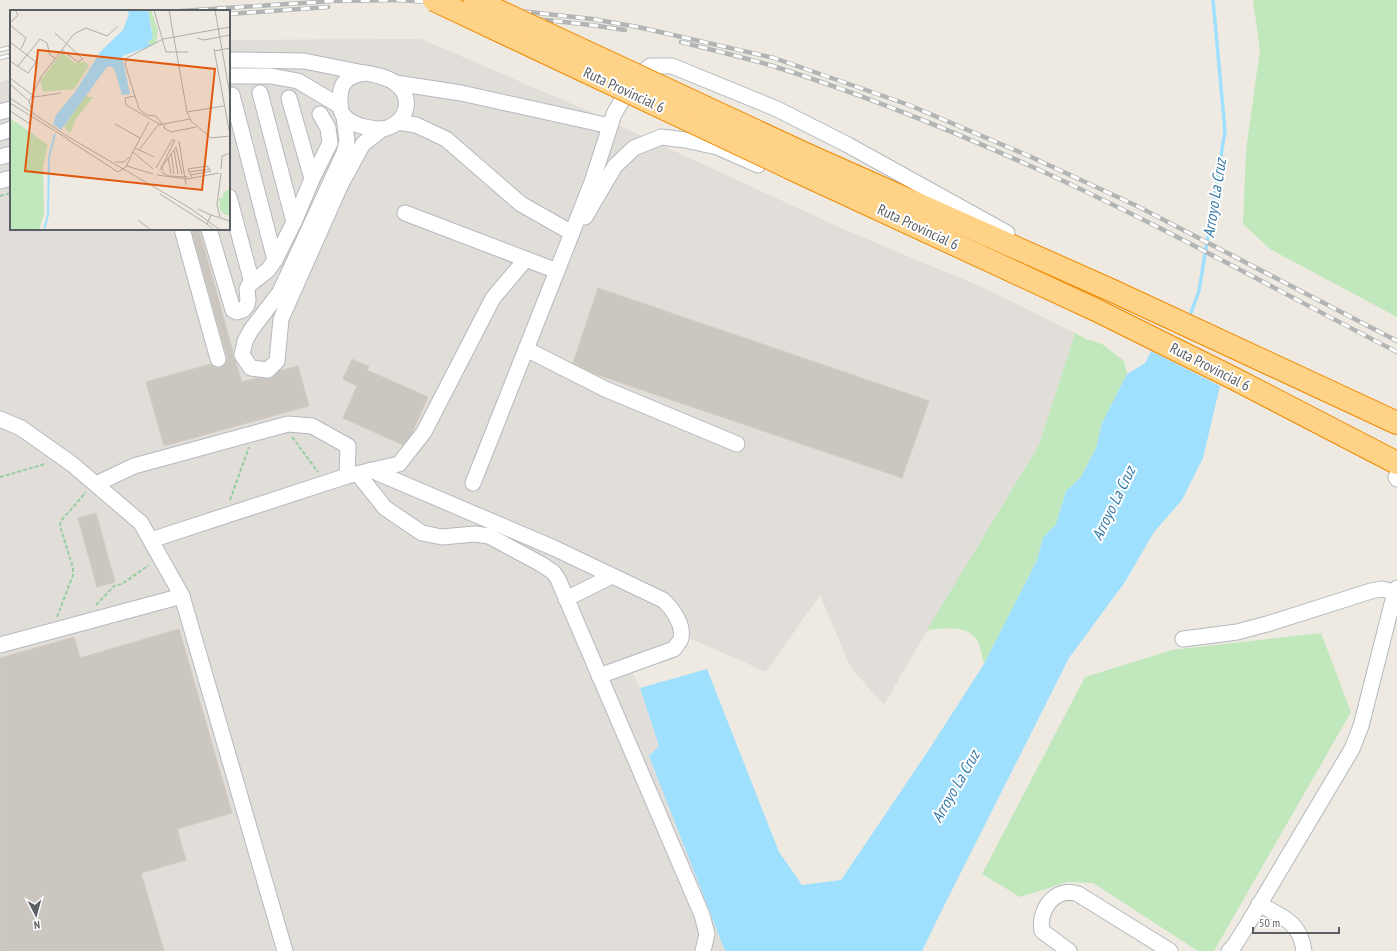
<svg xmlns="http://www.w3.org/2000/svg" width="1397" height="951" viewBox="0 0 1397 951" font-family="'PT Sans Narrow',sans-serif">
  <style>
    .industrial { fill: #e1ddd9 }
    .green { fill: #c1e7bc }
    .water { fill: #a0e0ff }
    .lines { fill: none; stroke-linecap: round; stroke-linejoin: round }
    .stream { stroke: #a0e0ff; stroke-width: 3.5 }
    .building { fill: #cbc7c0; stroke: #d3cabf }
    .minor-casing { stroke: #b4b9bd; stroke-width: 17 }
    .highway-casing { stroke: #ef8900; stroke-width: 24 }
    .path { stroke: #97cea0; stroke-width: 2; stroke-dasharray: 4 2; stroke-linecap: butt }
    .minor { stroke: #fff; stroke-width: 15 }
    .highway { stroke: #ffd387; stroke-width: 22 }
    .rail-casing { stroke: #b3b4b4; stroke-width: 4.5 }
    .rail { stroke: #fff; stroke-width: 3; stroke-dasharray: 9; stroke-linecap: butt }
    .highway-bridge-casing { stroke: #ef8900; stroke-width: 24; stroke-linecap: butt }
    .highway-bridge { stroke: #ffd387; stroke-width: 22 }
    .labels { text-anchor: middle; stroke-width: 4; stroke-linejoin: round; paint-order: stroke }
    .street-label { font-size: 15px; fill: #5a5f63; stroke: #fff }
    .water-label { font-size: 16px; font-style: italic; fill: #3377a5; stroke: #fff }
    .inset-river { fill: none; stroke: #a0e0ff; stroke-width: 2 }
    .inset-road { fill: none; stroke: #afaeab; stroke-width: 1 }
    .view { fill: #e15910; fill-opacity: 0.15; stroke: #e15910; stroke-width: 2 }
    .inset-edge { fill: none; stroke: #5a5f63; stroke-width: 2 }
  </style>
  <rect width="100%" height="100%" fill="#eeeae1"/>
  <!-- industrial -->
  <polygon class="industrial" points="421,39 586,110 843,229 984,288 1075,333 1039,445 908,663 884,705 851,668 820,595 766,672 687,637 676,658 632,672 640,688 659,746 649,756 725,951 0,951 0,82 11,79 11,229 229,229 229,40"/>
  <!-- green -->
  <g class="green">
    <polygon points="1253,0 1397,0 1397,317 1270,249 1243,224 1246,150 1260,50"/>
    <path d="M1075,333L1086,339L1102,344L1124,361L1127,374L1102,423L1096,448L1081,477L1066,491L1056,524L1043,538L1037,560L984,664C982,657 981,648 978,642C969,624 943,628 927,630L1039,445Z"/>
    <polygon points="1321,633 1351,712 1214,951 1198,951 1093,883 1068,882 1020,897 982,874 1085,677 1172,650"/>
  </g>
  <!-- water -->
  <polygon class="water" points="1151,351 1220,386 1203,458 1182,500 1154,532 1125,582 1069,658 942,910 922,951 725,951 649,756 659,746 640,688 707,669 779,852 802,885 841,880 928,751 984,664 1037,560 1043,538 1056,524 1066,491 1081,477 1096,448 1102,423 1127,374 1145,363"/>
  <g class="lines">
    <!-- stream -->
    <polyline class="stream" points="1189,318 1199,291 1225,131 1213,0"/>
  </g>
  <!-- building -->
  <g class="building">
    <polygon points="191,229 199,229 233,352 233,357 236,363 242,382 257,378 271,379 279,371 298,366 309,406 164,446 146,382 211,364 215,368 220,368 224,366 227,361 227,357"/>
    <polygon points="598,288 929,401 902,478 595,374 573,363"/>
    <polygon points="352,359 369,367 367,370 428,397 411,435 403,445 343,418 357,386 343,379"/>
    <polygon points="96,513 115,582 97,587 78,518"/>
    <polygon points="179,629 232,813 177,829 186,860 141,873 164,951 0,951 0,658 74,637 80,658"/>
  </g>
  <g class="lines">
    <!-- minor casing -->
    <g class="minor-casing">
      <g id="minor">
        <polyline points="229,60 304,61 364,73"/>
        <path d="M366,73C376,75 387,77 395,83C414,96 408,121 387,128C375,131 353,126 344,116C341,113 340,106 340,102C339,82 348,75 366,73Z"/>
        <polyline points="229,76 271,76 298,81 340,106"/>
        <polyline points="396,83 461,93 610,126"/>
        <polyline points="260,93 294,222"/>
        <polyline points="232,95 275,260"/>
        <polyline points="289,98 312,179"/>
        <polyline points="0,112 11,109"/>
        <polyline points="344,116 347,141 344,153 280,292 251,330 245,341 242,355 251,368 268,370 277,361 281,319 341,184 363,144 382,129"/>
        <polyline points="398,122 416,125 446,139 521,204 572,233"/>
        <polyline points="0,133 11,129"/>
        <polyline points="0,157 11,154"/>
        <polyline points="0,181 11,178"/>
        <polyline points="229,197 252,283"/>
        <polyline points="405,213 557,271 592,182 614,114 633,81 650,66 672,66 777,109 848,145 1007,233"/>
        <polyline points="585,217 615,166 634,148 661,137 685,140 717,147 758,165"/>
        <polyline points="182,229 218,359"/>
        <polyline points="209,229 233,310 237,312 243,310 247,305 248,300 247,289 249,285 268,270 275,260 294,222 312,179 330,143 328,128 320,114"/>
        <polyline points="526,349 605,389 737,444"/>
        <polyline points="0,419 21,428 72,464 141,523 182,596 285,951"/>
        <path d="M371,470L554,548L663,600C672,608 686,627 680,641C678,643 676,646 674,649L599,676"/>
        <polyline points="358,474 385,508 422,533 442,537 475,534 489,536 541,564 553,572 558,579 702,915 707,934 703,951"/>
        <polyline points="1396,477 1397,479"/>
        <polyline points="473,483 557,271"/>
        <polyline points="96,484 134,466 288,424 312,426 348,446 347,476"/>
        <polyline points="151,540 347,476 399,464 424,432 493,298 526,259"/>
        <polyline points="566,599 612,576"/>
        <polyline points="1183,639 1237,632 1267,624 1371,591 1382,589 1397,593"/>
        <polyline points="0,645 182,596"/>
        <path d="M1259,904C1282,917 1300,921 1304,951"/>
        <path d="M1069,951L1042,931C1038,910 1055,886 1078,894L1170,951"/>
        <polyline points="1229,951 1234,946 1246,927 1352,749 1361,726 1395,592 1397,588"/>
      </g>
    </g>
    <!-- highway casing -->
    <g class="highway-casing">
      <g id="highway">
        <polyline points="801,152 1113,291 1397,423"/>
        <polyline points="792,169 1096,310 1235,379 1397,463"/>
      </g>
    </g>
    <!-- path -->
    <g class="path">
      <polyline points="0,196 11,193"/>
      <polyline points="292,437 318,472"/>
      <polyline points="0,477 42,465 46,463"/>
      <polyline points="230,500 249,447"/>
      <polyline points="96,605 114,586 122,584 149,565"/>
      <polyline points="57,617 73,575 73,568 60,526 61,521 86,492"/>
    </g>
    <!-- minor -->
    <use href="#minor" class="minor"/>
    <!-- highway -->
    <use href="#highway" class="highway"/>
    <!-- rail casing -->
    <g class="rail-casing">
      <g id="rail">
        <polyline points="181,11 333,1 398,0 445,3 592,19 638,27 774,58 909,105 1029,156 1137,206 1397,341"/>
        <polyline points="464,11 591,25 625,30"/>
        <polyline points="229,14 328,7"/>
        <path d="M681,42C712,50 743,57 773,66C859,93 943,127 1026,164C1152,220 1274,289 1397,352"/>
        <polyline points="0,50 11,47"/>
        <polyline points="0,58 11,55"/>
      </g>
    </g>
    <!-- rail -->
    <use href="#rail" class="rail"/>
    <!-- highway-bridge casing -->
    <g class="highway-bridge-casing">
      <g id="highway-bridge">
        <polyline points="434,0 792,169"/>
        <polyline points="475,0 801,152"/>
      </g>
    </g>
    <!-- highway-bridge -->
    <use href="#highway-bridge" class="highway-bridge"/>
  </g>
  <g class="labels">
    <!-- street labels -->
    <g class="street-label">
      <text transform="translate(624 90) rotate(25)" y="5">Ruta Provincial 6</text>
      <text transform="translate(918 227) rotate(25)" y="5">Ruta Provincial 6</text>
      <text transform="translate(1210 367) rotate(27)" y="5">Ruta Provincial 6</text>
    </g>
    <!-- water labels -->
    <g class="water-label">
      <text transform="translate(1214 198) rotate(-81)" y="6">Arroyo La Cruz</text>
      <text transform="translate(1113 503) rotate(-64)" y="6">Arroyo La Cruz</text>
      <text transform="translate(955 786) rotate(-60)" y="6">Arroyo La Cruz</text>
    </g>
  </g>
  <!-- overview -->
  <g transform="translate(10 10)">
    <rect width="220" height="220" fill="#eeeae1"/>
    <path d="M138,0H141L148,20L146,33L141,36L138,32L141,29L142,19ZM52,42L65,53L75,52L79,56L64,79L33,82L30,71ZM76,82L78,87H83L66,109L60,123L54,117ZM0,108L38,135L33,156L34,204L29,220H0ZM220,178V205H215L210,200L209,188H213V183Z" fill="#c1e7bc"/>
    <path d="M116,0H138L143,28L138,32L141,36L112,46L120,84L112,85L105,61L102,57H97L51,120L43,114L46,105L65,82L91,41L113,20L119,4Z" fill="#a0e0ff"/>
    <path class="inset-river" d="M34,220L38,205L39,147L45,124"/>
    <path class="inset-road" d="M144,0L156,42H178M159,0L177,102L181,111L201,128L220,126M205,0L220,85M0,13L8,5L5,0M0,15L16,28L11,39M45,23L73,49L68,52L52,40M187,28L194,30L220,25M0,32L26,52L18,63L0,51M204,39L220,125M204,41L220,38M8,56L30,29L37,33L40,45L45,48M0,68L25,87L51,83M0,74L19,91M125,86L115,88L116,95L151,115M0,88L57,126L180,198L210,220M0,93L58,129M0,101L20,114M22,101L19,92L31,67L64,24L76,18L97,26L108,16M177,102L214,96M105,114L130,128M153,115L146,106L137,105L129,99L115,54L117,48L153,29L220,17M155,115L154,118L161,122L186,117M57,129L108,162L116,157L123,142M169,131L176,175M125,138L139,112M129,140L148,115L180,109M164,140L168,164M123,142L143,159M122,143L125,138L144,147M161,143L164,164M158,148L161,164M105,152H114L119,147M117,156L143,164M146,158L162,130H165L150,160M211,159L212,146L220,143M153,161L152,157L166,137L172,164M151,162L159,166L178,167M179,162L200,159M147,165L177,169L209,163M181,165L201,161L197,156L178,159L182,168M150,184L197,214M188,199L201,205M210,207L207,195L211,163M128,210L141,220M204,220L197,214L201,205L220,211"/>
    <path class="view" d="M28,40L205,59L192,180L15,161Z"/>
    <rect width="220" height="220" class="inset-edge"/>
  </g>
  <!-- north arrow -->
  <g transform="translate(36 915) rotate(174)" stroke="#ffffff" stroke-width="3" paint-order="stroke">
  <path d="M0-3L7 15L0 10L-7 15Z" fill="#5a5f63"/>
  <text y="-6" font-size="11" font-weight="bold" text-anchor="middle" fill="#5a5f63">N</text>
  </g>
  <!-- scale -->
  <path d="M1253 927v6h86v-6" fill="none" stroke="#5a5f63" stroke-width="2"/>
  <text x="1259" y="927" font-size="12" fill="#5a5f63" stroke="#ffffff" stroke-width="3" paint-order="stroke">50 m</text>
</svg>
